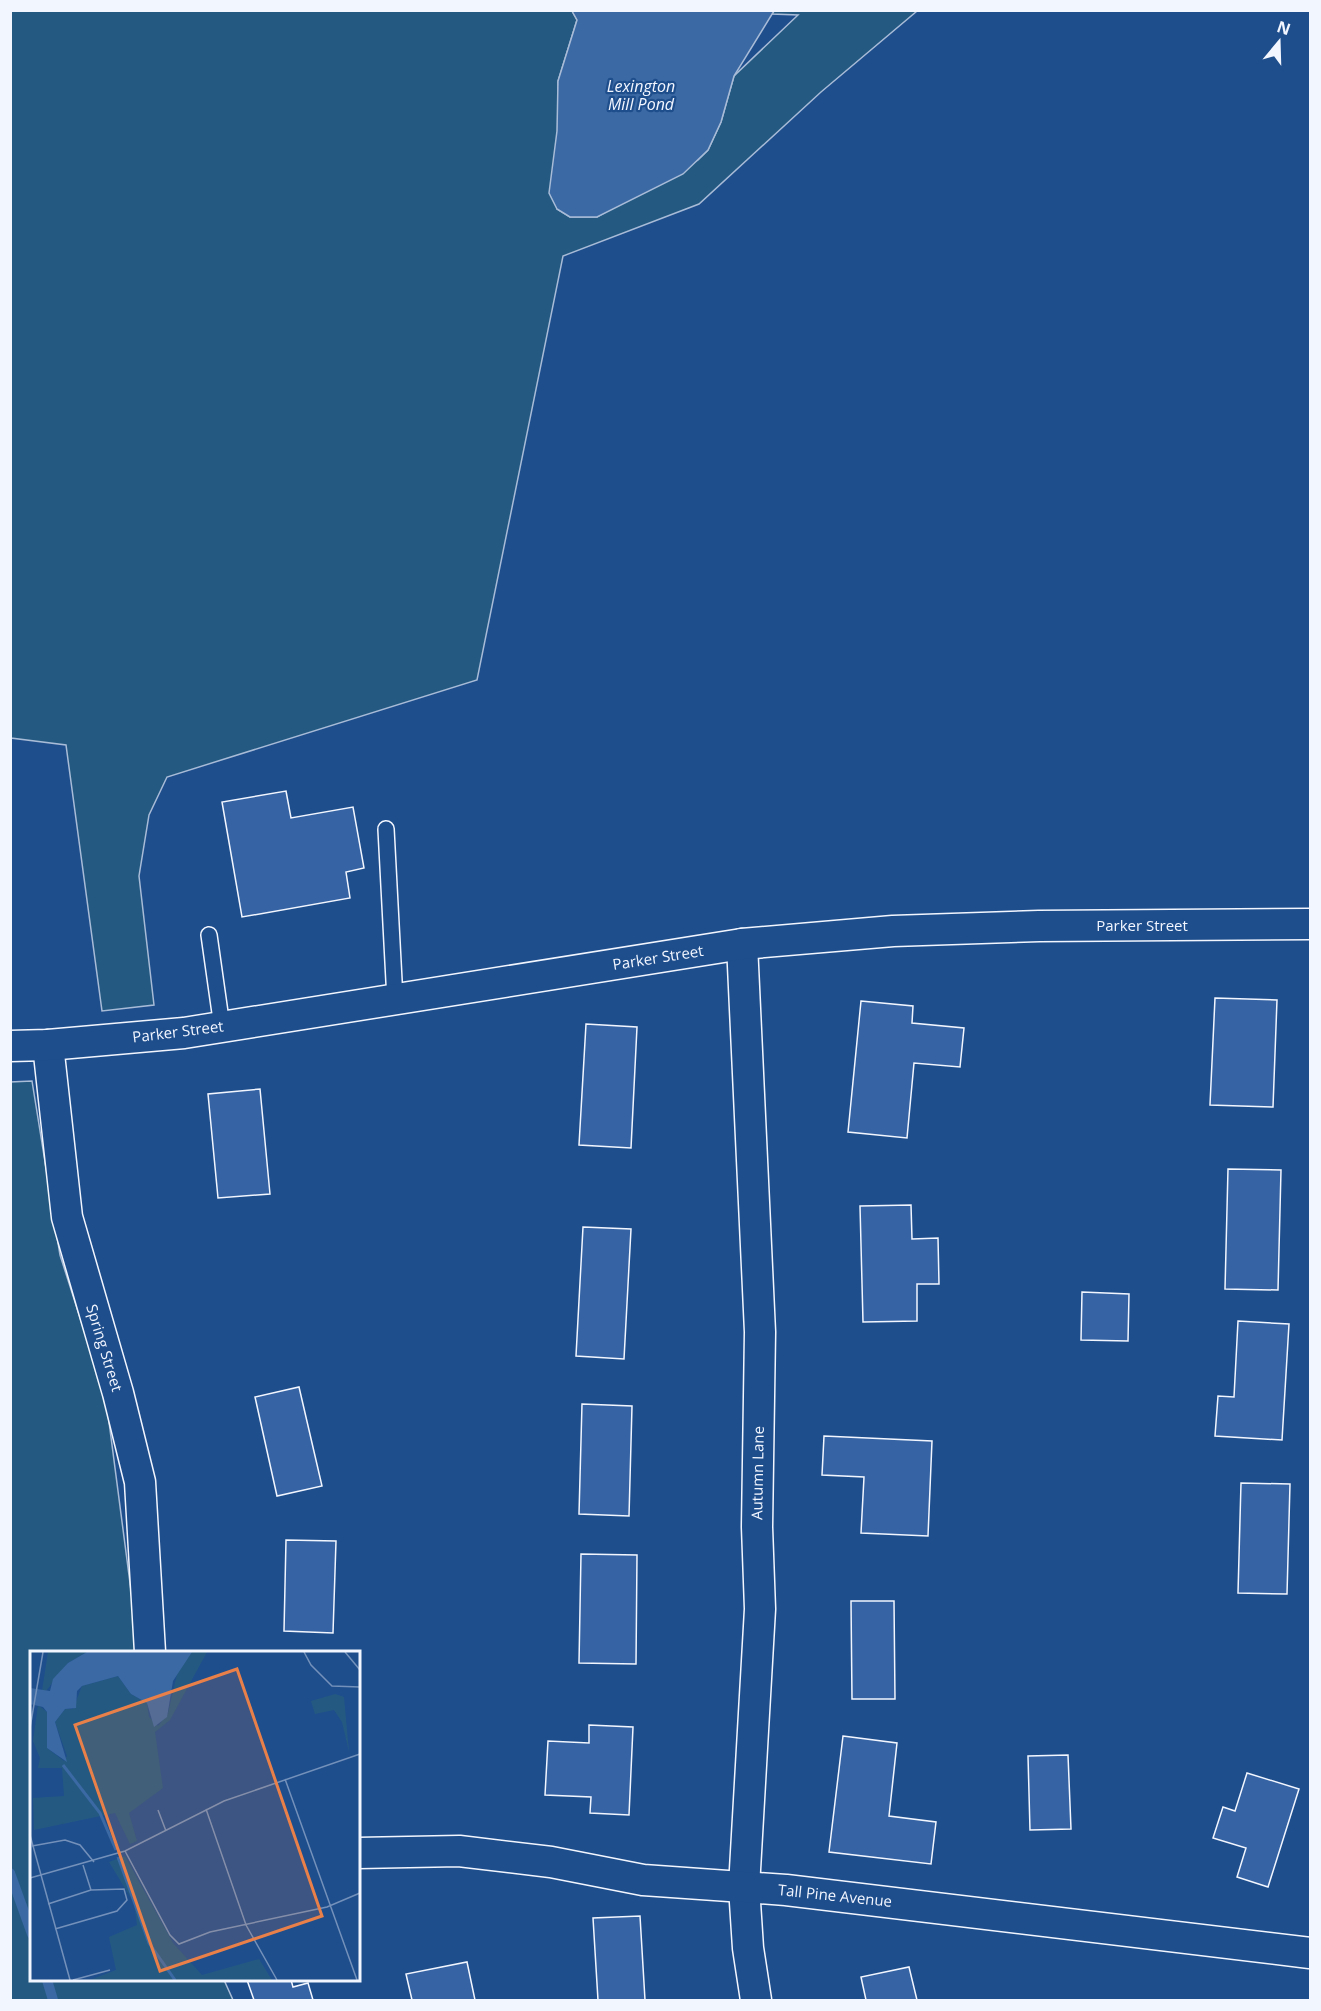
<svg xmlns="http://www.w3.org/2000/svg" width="1321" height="2011" viewBox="0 0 1321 2011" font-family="'Open Sans',sans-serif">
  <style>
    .green { fill: #245a82; stroke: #a8bbd7; stroke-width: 1.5 }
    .water { fill: #3b69a3; stroke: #a8bbd7; stroke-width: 1.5 }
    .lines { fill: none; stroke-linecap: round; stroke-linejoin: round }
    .stream { stroke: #3b69a3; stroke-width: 10 }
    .building { fill: #3563a3; stroke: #f2f6ff; stroke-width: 1.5 }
    .lane-casing { stroke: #f2f6ff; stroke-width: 18 }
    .street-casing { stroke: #f2f6ff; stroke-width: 33 }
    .lane { stroke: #1f4e8c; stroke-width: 15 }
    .street { stroke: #1f4e8c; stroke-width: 30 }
    .labels { text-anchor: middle; stroke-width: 4.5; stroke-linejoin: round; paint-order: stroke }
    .street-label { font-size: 15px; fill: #f2f6ff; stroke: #1f4e8c }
    .water-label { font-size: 16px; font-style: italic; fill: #f2f6ff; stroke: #1f4e8c }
    .inset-river { fill: none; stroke: #3b69a3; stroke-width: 3 }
    .inset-road { fill: none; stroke: #7391ba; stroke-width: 1.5 }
    .view { fill: #ea8049; fill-opacity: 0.15; stroke: #ea8049; stroke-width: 3 }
    .inset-edge { fill: none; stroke: #f2f6ff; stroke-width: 3 }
  </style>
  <rect width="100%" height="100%" fill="#1f4e8c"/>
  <!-- green -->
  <g class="green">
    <polygon points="11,11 572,11 577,20 558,81 557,209 570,217 597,217 698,160 708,150 721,122 734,76 798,15 772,14 774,11 917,11 821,92 699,204 563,256 477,680 167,777 149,815 139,876 154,1005 102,1011 66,745 11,738"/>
    <polygon points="32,1081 60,1255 106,1399 139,1652 32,1652 32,1980 224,1980 233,2000 11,2000 10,1082"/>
  </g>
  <!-- water -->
  <polygon class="water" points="572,11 774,11 734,76 721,122 708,150 683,174 597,217 570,217 557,209 549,193 557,131 558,81 577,20"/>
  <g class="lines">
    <!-- stream -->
    <g class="stream">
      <polyline points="10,1873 32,1934"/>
      <polyline points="47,1980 53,2000"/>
    </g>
  </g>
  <!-- building -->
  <g class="building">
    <polygon points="286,791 291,818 353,807 364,868 346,872 350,898 242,917 222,802"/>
    <polygon points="1215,998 1277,1000 1273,1107 1210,1105"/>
    <polygon points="861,1001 913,1006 912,1023 964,1028 960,1067 914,1063 907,1138 848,1132"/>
    <polygon points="586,1024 637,1027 631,1148 579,1145"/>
    <polygon points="260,1089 270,1194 218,1198 208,1094"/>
    <polygon points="1228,1169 1281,1170 1278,1290 1225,1289"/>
    <polygon points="911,1205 912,1239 938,1238 939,1284 917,1284 917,1321 863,1322 860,1206"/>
    <polygon points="583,1227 631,1229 624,1359 576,1356"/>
    <polygon points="1082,1292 1129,1294 1128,1341 1081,1340"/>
    <polygon points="1238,1321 1289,1324 1282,1440 1215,1436 1218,1396 1234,1397"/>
    <polygon points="299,1387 322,1486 277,1496 255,1397"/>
    <polygon points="582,1404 632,1406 629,1516 579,1514"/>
    <polygon points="824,1436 932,1441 928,1536 861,1533 864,1477 822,1475"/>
    <polygon points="1241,1483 1290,1484 1287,1594 1238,1593"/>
    <polygon points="286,1540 336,1541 333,1633 284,1631"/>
    <polygon points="581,1554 637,1555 636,1664 579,1663"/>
    <polygon points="851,1601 894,1601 895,1699 852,1699"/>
    <polygon points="589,1725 633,1727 629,1815 590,1813 591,1797 545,1795 548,1741 589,1743"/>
    <polygon points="843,1736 897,1743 889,1816 936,1822 931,1864 829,1852"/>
    <polygon points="1068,1755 1071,1829 1030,1830 1028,1756"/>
    <polygon points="1247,1773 1299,1789 1268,1887 1237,1877 1246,1848 1213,1838 1223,1807 1235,1811"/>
    <polygon points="640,1916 645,2000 598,2000 593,1918"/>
    <polygon points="467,1962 475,2000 412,2000 406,1974"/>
    <polygon points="909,1967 917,2000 866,2000 861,1977"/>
    <polygon points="247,1980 291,1980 293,1987 308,1983 313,2000 254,2000"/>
  </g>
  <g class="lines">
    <!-- lane casing -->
    <g class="lane-casing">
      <g id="lane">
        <polyline points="386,829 395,1000"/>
        <polyline points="209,935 222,1027"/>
      </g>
    </g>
    <!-- street casing -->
    <g class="street-casing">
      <g id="street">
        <polyline points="742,944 760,1332 757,1527 760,1609 744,1887 748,1948 756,2000"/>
        <polyline points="48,1045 67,1217 118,1393 140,1482 150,1652"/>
        <polyline points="10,1046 48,1045 184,1033 742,944 893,931 1039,926 1310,924"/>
        <polyline points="358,1853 459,1851 551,1862 643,1880 786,1890 1310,1953"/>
      </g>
    </g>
    <!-- lane -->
    <use href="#lane" class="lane"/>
    <!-- street -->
    <use href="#street" class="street"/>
  </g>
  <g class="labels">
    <!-- street labels -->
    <g class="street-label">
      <text x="1142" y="931">Parker Street</text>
      <text transform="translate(658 958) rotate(-9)" y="5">Parker Street</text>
      <text transform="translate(178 1032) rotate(-7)" y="5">Parker Street</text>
      <text transform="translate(104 1348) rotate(73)" y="5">Spring Street</text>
      <text transform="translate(758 1473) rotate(-89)" y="5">Autumn Lane</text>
      <text transform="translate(835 1896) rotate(6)" y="5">Tall Pine Avenue</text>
    </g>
    <!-- water labels -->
    <g class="water-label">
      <text x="641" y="92">Lexington<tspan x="641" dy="18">Mill Pond</tspan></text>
    </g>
  </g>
  <!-- overview -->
  <g transform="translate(30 1651)">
    <rect width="330" height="330" fill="#1f4e8c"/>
    <path d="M18,1H57L38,12L16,40H12ZM162,1H177L140,69L125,81L133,137L99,162L107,190L100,193L85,162L4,179L3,147L34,145L32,117H8L10,107L3,90L8,54L17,61V97L34,110L37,105L25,71L35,58H43L52,35L88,25L101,43L117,52L119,66L128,75L138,62L148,19ZM305,43L314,46L319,101L312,71L304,59L285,63L281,50ZM95,205L143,292L172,324L229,308L242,329H60L86,319L79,286L107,274L104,252L79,211Z" fill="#245a82"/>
    <path d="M57,1H162L143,30L137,66L124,76L117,52L101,43L88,25L52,35L47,40L46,57L35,58L25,71L37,111L17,97V61L13,56L0,53V37L20,40L23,28L38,12Z" fill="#3b69a3"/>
    <path class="inset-river" d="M33,114L70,162L86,199M88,206L119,292L145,329"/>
    <path class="inset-road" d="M274,1L281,14L302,35L330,36M315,1L330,19M0,77L13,1M255,128L327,329M176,158L216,274L247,329M128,159L136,180M0,184L40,329M2,195L35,189L50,194L64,211M95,200L140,284L149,293L180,281L297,256L330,242M0,227L95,200L194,150L330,103M18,253L61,239L53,214M25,278L87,260L97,249L94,238L61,239M43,329L80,319"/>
    <path class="view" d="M207,18L292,265L130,320L45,74Z"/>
    <rect width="330" height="330" class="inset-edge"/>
  </g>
  <!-- border -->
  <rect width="1321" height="2011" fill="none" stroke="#f2f6ff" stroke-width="24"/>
  <!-- north arrow -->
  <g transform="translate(1279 42) rotate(19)" stroke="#1f4e8c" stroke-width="4.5" paint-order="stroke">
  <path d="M0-4.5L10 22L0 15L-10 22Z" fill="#f2f6ff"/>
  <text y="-9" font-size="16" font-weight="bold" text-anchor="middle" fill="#f2f6ff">N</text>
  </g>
</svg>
